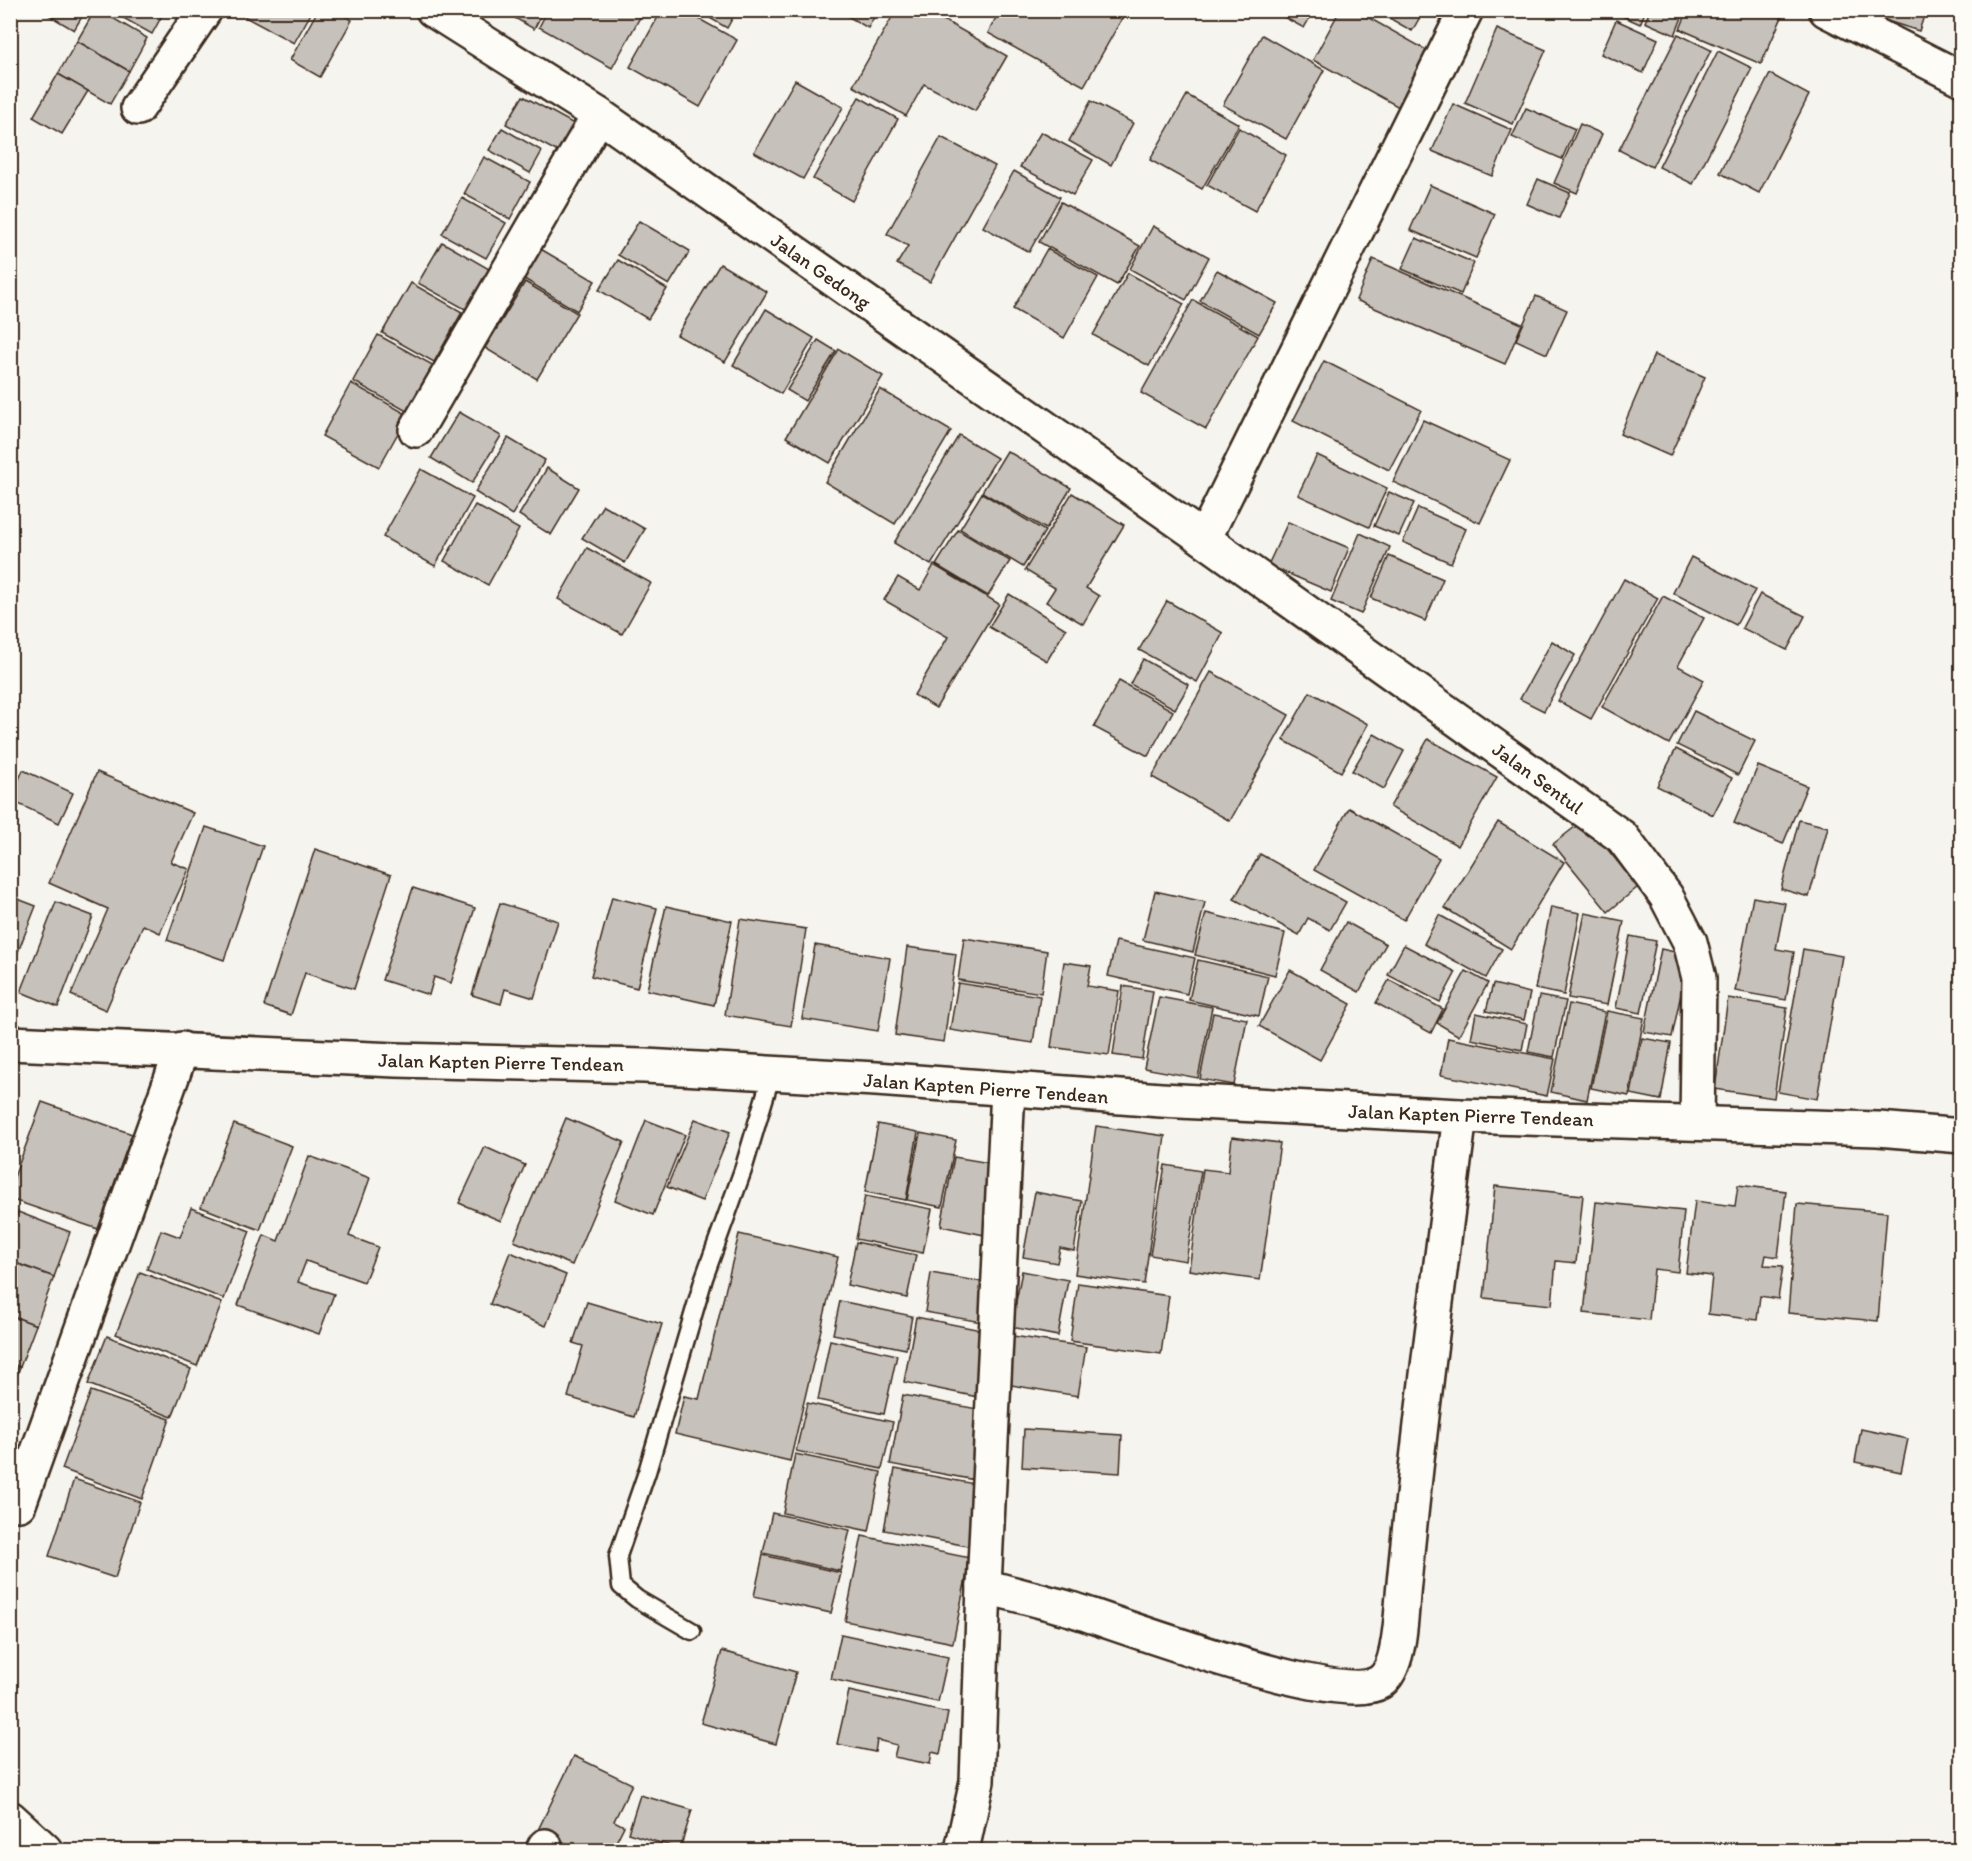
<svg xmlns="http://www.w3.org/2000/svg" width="1972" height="1861" viewBox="0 0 1972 1861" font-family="Itim,sans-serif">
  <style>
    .building { fill: #c7c1bb; stroke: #3b2a1e; stroke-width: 1.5 }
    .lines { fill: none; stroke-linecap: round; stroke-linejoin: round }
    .lane-casing { stroke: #3b2a1e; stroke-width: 21 }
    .street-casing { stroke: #3b2a1e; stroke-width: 38 }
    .secondary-casing { stroke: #3b2a1e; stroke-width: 38 }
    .lane { stroke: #fdfcf7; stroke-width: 16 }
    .street { stroke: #fdfcf7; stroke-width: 33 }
    .secondary { stroke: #fdfcf7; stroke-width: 33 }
    .labels { text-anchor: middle; stroke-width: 5; stroke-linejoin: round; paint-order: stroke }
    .street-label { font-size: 20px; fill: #3b2a1e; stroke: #fdfcf7 }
  </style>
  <rect width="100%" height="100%" fill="#f5f4ee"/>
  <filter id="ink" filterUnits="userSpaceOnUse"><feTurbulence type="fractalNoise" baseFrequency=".0167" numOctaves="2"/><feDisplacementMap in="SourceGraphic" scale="12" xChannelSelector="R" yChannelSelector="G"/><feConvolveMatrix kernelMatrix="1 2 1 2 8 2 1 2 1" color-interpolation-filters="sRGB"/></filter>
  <g filter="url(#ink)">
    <!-- building -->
    <g class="building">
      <polygon points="40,10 86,10 74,30"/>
      <polygon points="95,10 99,10 147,38 129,71 77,41"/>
      <polygon points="109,10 165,10 152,34"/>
      <polygon points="249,10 313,10 294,43 245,17"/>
      <polygon points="318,10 335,10 352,20 320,77 290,60"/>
      <polygon points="501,10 544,10 534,29"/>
      <polygon points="548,10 644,10 612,68 539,27"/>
      <polygon points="662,10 683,10 737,40 700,107 630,67"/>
      <polygon points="696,10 737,10 727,28"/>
      <polygon points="837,10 878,10 868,28"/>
      <polygon points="896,10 926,10 1007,56 975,111 924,84 906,116 853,86"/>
      <polygon points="1000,10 1120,10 1125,13 1084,86 988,33"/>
      <polygon points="1271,10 1314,10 1304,28"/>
      <polygon points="1340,10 1355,10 1430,52 1399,107 1313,60"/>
      <polygon points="1375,10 1424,10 1412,31"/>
      <polygon points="1609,10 1646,10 1640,24"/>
      <polygon points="1650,10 1685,10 1675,35 1645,22"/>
      <polygon points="1688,10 1768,10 1782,17 1761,64 1680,29"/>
      <polygon points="1887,10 1926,10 1919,31 1884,20"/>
      <polygon points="1616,20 1658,39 1643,73 1601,54"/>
      <polygon points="1497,29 1546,50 1513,124 1465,103"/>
      <polygon points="1678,34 1711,50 1652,167 1619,150"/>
      <polygon points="1262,35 1324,70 1286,139 1223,105"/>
      <polygon points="77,41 129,71 110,104 58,74"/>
      <polygon points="1718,51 1752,68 1693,184 1659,167"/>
      <polygon points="58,74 88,91 62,134 33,117"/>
      <polygon points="1770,74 1809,95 1759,193 1720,173"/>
      <polygon points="795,80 843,107 803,179 754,152"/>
      <polygon points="1187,95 1239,124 1202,189 1150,160"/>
      <polygon points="523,96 574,124 558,152 506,124"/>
      <polygon points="859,97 898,119 852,201 813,179"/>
      <polygon points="1091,101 1133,123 1111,165 1069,141"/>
      <polygon points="1453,104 1512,130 1492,176 1432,151"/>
      <polygon points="1526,108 1575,129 1562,159 1512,137"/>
      <polygon points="1580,124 1602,134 1577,193 1554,183"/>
      <polygon points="502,128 542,151 530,173 489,150"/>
      <polygon points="1239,128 1286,155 1255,211 1207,185"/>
      <polygon points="1041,132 1093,160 1073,195 1020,167"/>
      <polygon points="941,137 995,166 930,282 897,264 908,246 887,234"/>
      <polygon points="484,157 530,182 510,219 464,194"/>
      <polygon points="1014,171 1060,197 1029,252 983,227"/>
      <polygon points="1538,179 1570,193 1559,218 1527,204"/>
      <polygon points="1430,185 1495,214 1476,258 1410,230"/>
      <polygon points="462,198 506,223 486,258 442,234"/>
      <polygon points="1061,202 1140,246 1117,285 1039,242"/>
      <polygon points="639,221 690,251 669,285 618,255"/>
      <polygon points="1153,226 1209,257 1186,300 1130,269"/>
      <polygon points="1416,238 1474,263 1461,294 1402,269"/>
      <polygon points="442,242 489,269 467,310 418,283"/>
      <polygon points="539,248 595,281 577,311 521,277"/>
      <polygon points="1047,249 1098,277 1064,338 1013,309"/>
      <polygon points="1373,259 1522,324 1505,364 1356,300"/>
      <polygon points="618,260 667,289 648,319 599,290"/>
      <polygon points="720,264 767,292 725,362 677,335"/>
      <polygon points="1217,270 1277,303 1259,334 1200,301"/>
      <polygon points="1128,273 1184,304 1149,366 1093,335"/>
      <polygon points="525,282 577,313 537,379 485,348"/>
      <polygon points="411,283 462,312 434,362 382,333"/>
      <polygon points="1536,296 1567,310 1547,354 1516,340"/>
      <polygon points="1193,300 1258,336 1206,429 1141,393"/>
      <polygon points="766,309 814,338 781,394 733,365"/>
      <polygon points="378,335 438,368 412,414 353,381"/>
      <polygon points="818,340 836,351 805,401 787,390"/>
      <polygon points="839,349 883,376 830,463 786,437"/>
      <polygon points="1654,355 1705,377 1670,456 1620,434"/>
      <polygon points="1324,361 1421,410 1389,470 1293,421"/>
      <polygon points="351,383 408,415 379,467 322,436"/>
      <polygon points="880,389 951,431 895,524 825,482"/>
      <polygon points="459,412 501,436 472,483 431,458"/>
      <polygon points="1423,420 1510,460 1480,523 1393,482"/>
      <polygon points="959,435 997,458 931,565 894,543"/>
      <polygon points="508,438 545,460 512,515 475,492"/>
      <polygon points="1007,451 1071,488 1046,529 982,492"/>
      <polygon points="1317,455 1387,488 1369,527 1298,495"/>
      <polygon points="547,468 579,488 551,535 519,515"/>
      <polygon points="421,469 473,498 435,566 383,537"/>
      <polygon points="1389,492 1414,503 1399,536 1374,526"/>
      <polygon points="982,493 1045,531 1023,567 960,529"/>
      <polygon points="1072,493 1124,525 1086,588 1099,596 1083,624 1046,602 1055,588 1025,570"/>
      <polygon points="475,505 519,529 488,585 444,561"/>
      <polygon points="603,505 645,529 625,563 582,538"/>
      <polygon points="1418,508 1466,529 1451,563 1403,542"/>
      <polygon points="1288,522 1349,548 1331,592 1268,565"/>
      <polygon points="958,530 1010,561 988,596 936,565"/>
      <polygon points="1360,533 1390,547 1361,614 1331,601"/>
      <polygon points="587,548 651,583 622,634 558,599"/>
      <polygon points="1389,556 1443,579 1425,621 1371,598"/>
      <polygon points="1691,557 1755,590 1736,625 1673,593"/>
      <polygon points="934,565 999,604 936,708 914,695 948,637 884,600 898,577 920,590"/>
      <polygon points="1624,579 1658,598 1591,719 1558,701"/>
      <polygon points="1009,594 1066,629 1047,661 989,627"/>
      <polygon points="1760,594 1805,616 1787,650 1742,628"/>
      <polygon points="1663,596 1704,618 1678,666 1704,680 1669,744 1602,707"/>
      <polygon points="1167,601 1223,633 1197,682 1139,650"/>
      <polygon points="1552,641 1575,655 1544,711 1520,699"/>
      <polygon points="1143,659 1189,685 1175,709 1130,684"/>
      <polygon points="1211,672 1289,715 1230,821 1152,777"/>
      <polygon points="1119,681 1173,711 1148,756 1094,727"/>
      <polygon points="1310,692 1368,724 1341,772 1283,740"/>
      <polygon points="1694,711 1755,741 1738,775 1677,745"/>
      <polygon points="1374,734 1404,751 1384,789 1352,771"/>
      <polygon points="1428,739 1497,777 1458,846 1390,807"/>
      <polygon points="1676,749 1732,778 1713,815 1657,786"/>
      <polygon points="1758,766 1807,786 1783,844 1734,823"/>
      <polygon points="23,770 73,793 59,823 10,800"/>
      <polygon points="97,772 193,813 171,862 189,869 160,933 143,925 106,1010 71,995 108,909 49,883"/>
      <polygon points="1349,808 1439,858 1404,920 1314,870"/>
      <polygon points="1584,820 1638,887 1608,912 1553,844"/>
      <polygon points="1799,820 1828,827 1809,897 1781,889"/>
      <polygon points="1498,822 1564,862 1511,949 1445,908"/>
      <polygon points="206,827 263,846 224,960 167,940"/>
      <polygon points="315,849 391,875 354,989 305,973 291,1015 264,1006"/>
      <polygon points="1260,854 1346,902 1330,930 1308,918 1299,935 1234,899"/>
      <polygon points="413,888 475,908 451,983 434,977 429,995 382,980"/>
      <polygon points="1155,891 1205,902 1193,952 1143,940"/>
      <polygon points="10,896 36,906 10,972"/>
      <polygon points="612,897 657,908 637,988 591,976"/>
      <polygon points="1753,897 1785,903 1776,949 1794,952 1786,1000 1735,991"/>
      <polygon points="56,902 93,916 58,1007 21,992"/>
      <polygon points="500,903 558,921 534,998 505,989 501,1004 472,995"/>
      <polygon points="666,906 732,921 714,1005 647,990"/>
      <polygon points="1551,907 1580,913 1564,995 1535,989"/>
      <polygon points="1206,913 1285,933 1275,975 1195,955"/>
      <polygon points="1585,913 1624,921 1607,1005 1568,998"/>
      <polygon points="1439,915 1502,949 1486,978 1424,944"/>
      <polygon points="740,919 806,929 791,1026 725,1015"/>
      <polygon points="1346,922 1386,944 1359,992 1320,970"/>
      <polygon points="1630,936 1656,941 1641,1013 1616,1008"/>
      <polygon points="964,938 1047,951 1041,993 958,980"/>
      <polygon points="1116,941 1195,958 1187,994 1108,976"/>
      <polygon points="815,945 890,958 878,1031 802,1019"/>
      <polygon points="1404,945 1456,972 1440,1002 1388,975"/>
      <polygon points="907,947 956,954 944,1042 895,1035"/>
      <polygon points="1661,949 1689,955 1672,1037 1644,1032"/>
      <polygon points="1803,949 1842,956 1817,1099 1778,1092"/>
      <polygon points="1198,960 1268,976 1259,1016 1189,1000"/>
      <polygon points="1064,962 1091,966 1087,986 1119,991 1109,1055 1051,1047"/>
      <polygon points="1290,970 1351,1004 1320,1060 1259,1026"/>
      <polygon points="1466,971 1488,983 1459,1036 1437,1023"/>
      <polygon points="1389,980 1443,1009 1431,1033 1376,1003"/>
      <polygon points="958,983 1040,996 1033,1043 950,1030"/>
      <polygon points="1493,984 1530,993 1524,1020 1486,1011"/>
      <polygon points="1123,986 1153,991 1142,1059 1113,1055"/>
      <polygon points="1539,996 1566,1001 1554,1057 1528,1052"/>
      <polygon points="1159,997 1212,1007 1198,1078 1144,1068"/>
      <polygon points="1728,998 1787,1008 1774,1098 1715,1089"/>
      <polygon points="1569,1004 1605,1012 1587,1100 1551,1092"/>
      <polygon points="1607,1011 1644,1018 1629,1096 1591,1088"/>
      <polygon points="1213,1013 1247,1019 1234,1085 1200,1079"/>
      <polygon points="1476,1013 1527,1024 1522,1050 1471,1039"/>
      <polygon points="1448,1038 1555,1059 1547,1096 1441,1075"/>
      <polygon points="1642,1038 1671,1043 1661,1100 1631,1094"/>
      <polygon points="42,1102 132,1134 98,1229 10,1199 10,1188"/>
      <polygon points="566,1118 624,1142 572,1265 514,1241"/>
      <polygon points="695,1119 730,1132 702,1201 667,1187"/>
      <polygon points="646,1120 685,1135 653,1215 615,1200"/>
      <polygon points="234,1124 292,1146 260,1230 201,1207"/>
      <polygon points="878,1124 918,1132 906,1200 865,1192"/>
      <polygon points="1096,1126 1165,1136 1144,1284 1075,1274"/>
      <polygon points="920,1133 956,1140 942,1207 907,1200"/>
      <polygon points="1232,1137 1280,1143 1260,1280 1189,1270 1203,1169 1228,1172"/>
      <polygon points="485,1147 525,1165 501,1221 459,1203"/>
      <polygon points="309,1156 370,1178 349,1236 378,1247 364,1282 306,1261 298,1282 334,1294 319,1334 238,1305 264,1235 278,1241"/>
      <polygon points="954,1157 1002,1165 989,1236 941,1226"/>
      <polygon points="1165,1165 1201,1171 1186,1261 1150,1255"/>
      <polygon points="1961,1173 1962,1173 1962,1224 1954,1223"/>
      <polygon points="1738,1185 1786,1191 1778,1257 1766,1255 1764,1265 1783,1266 1778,1299 1760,1296 1757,1320 1708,1314 1712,1276 1686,1273 1695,1201 1735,1206"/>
      <polygon points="1495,1186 1583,1195 1576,1263 1556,1261 1552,1305 1484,1298"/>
      <polygon points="1035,1192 1082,1201 1074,1251 1060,1248 1057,1263 1023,1257"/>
      <polygon points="865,1196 932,1209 923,1253 856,1239"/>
      <polygon points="1596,1202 1684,1211 1678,1272 1654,1269 1649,1320 1584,1313"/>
      <polygon points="1797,1204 1887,1212 1878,1321 1788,1313"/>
      <polygon points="191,1208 250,1231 224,1299 147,1269 161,1230 180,1237"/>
      <polygon points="18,1212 70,1232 54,1277 10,1261 10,1234"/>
      <polygon points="739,1234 838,1257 790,1461 675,1434 684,1396 699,1399"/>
      <polygon points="856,1242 916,1255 907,1298 847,1285"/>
      <polygon points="510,1252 566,1275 546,1326 490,1304"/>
      <polygon points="10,1261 54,1277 36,1325 10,1315"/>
      <polygon points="1022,1271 1068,1280 1058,1336 1011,1327"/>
      <polygon points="140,1272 222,1303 197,1366 116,1334"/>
      <polygon points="931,1273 988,1283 981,1322 925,1312"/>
      <polygon points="1078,1283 1169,1296 1161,1354 1070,1341"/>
      <polygon points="840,1301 912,1316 906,1349 833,1334"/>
      <polygon points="587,1302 662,1324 634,1417 568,1397 583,1346 573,1343"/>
      <polygon points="10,1315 36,1325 20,1367 10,1364"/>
      <polygon points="916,1317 991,1332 978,1397 904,1382"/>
      <polygon points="107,1336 191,1369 172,1417 88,1384"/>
      <polygon points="1013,1336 1086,1347 1078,1396 1005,1384"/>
      <polygon points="830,1340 897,1355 884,1414 818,1400"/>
      <polygon points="10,1364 20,1367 10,1393"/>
      <polygon points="91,1391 170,1419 142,1499 62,1469"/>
      <polygon points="903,1395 988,1411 975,1480 890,1464"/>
      <polygon points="807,1403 893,1422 882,1469 796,1451"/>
      <polygon points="1024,1429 1122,1435 1120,1473 1022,1467"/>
      <polygon points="1861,1429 1908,1439 1901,1472 1855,1462"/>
      <polygon points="795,1454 881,1472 869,1531 783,1513"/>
      <polygon points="895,1469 985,1486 973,1547 884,1530"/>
      <polygon points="74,1479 140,1502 115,1578 49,1556"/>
      <polygon points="772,1513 850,1530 840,1571 763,1553"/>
      <polygon points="862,1536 970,1558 953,1643 845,1621"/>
      <polygon points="763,1555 841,1573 831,1613 754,1596"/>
      <polygon points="841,1634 948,1657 938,1702 831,1679"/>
      <polygon points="722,1651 796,1672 776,1744 701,1723"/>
      <polygon points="849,1691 948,1713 940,1754 932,1752 930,1764 894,1757 897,1745 877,1740 875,1752 837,1744"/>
      <polygon points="574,1756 632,1784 614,1821 624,1826 612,1850 580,1850 538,1830"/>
      <polygon points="640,1795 692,1810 680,1849 628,1833"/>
    </g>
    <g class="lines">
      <!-- lane casing -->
      <g class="lane-casing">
        <polyline id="lane" points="692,1631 637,1599 621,1586 618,1556 647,1472 704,1278 743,1170 772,1073"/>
      </g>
      <!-- street casing -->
      <g class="street-casing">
        <g id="street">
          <polyline points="433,10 599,115 1204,539 1622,837 1666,896 1690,942 1699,978 1697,1123"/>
          <polyline points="1826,10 1962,79"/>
          <polyline points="138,108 205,10"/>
          <polyline points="416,430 599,115"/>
          <polyline points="1204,539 1466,10"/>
          <polyline points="19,1504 182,1049"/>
          <polyline points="984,1586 1008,1089"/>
          <polyline points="543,1850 545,1846"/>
          <path d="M962,1850L977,1781L984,1586C1013,1594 1042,1601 1071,1609C1123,1625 1340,1708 1380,1682C1402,1667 1401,1608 1404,1583C1419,1427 1440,1271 1460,1116"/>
        </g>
      </g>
      <!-- secondary casing -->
      <g class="secondary-casing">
        <g id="secondary">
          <polyline points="10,1043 396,1060 645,1066 876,1079 1161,1100 1460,1116 1878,1129 1962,1136"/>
          <polyline points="10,1818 45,1850"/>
        </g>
      </g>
      <!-- lane -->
      <use href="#lane" class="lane"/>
      <!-- street -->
      <use href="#street" class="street"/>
      <!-- secondary -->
      <use href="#secondary" class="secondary"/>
    </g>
  </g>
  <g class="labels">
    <!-- street labels -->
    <g class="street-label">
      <text transform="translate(821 271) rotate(35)" y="7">Jalan Gedong</text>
      <text transform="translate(1538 778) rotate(36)" y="7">Jalan Sentul</text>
      <text transform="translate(501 1062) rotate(1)" y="7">Jalan Kapten Pierre Tendean</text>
      <text transform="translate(986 1088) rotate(4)" y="7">Jalan Kapten Pierre Tendean</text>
      <text transform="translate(1471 1115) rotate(2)" y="7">Jalan Kapten Pierre Tendean</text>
    </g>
  </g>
  <!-- margin -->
  <rect width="1972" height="1861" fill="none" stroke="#fdfcf7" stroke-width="36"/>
  <rect x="18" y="18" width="1936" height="1825" fill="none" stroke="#3b2a1e" stroke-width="2" filter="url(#ink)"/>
</svg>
